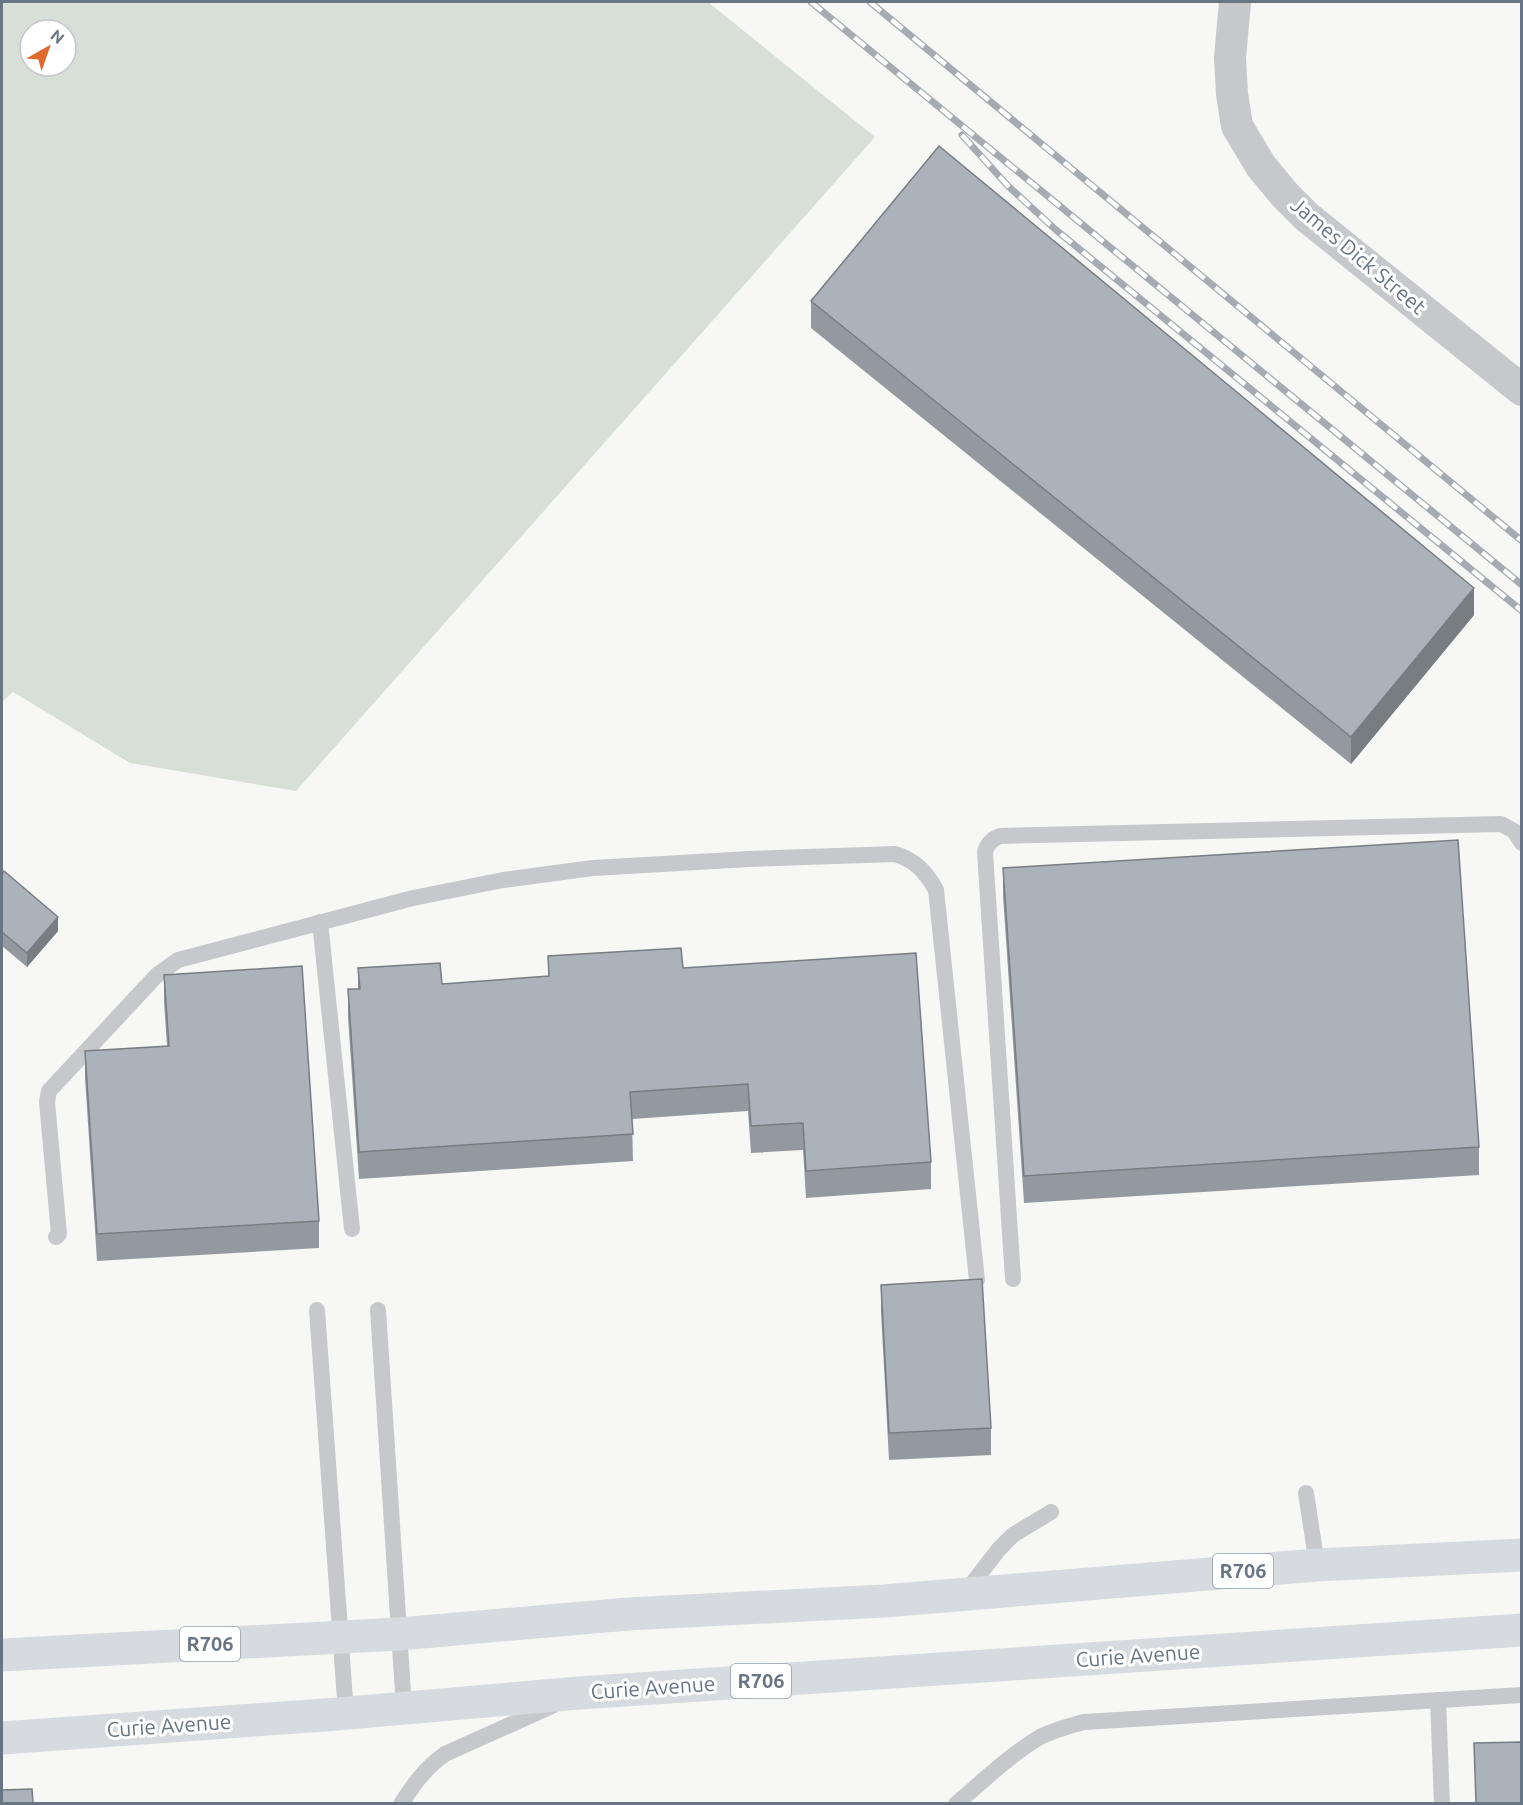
<svg xmlns="http://www.w3.org/2000/svg" width="1523" height="1805" viewBox="0 0 1523 1805" font-family="Ubuntu,sans-serif">
  <style>
    .green { fill: #d8dfd6; fill-rule: evenodd }
    .lines { fill: none; stroke-linecap: round; stroke-linejoin: round }
    .service { stroke: #c6c8cc; stroke-width: 16 }
    .minor { stroke: #c6c8cc; stroke-width: 32 }
    .primary { stroke: #d7dadf; stroke-width: 33 }
    .rail-casing { stroke: #a6abb1; stroke-width: 7 }
    .rail { stroke: #fff; stroke-width: 4.5; stroke-dasharray: 14; stroke-linecap: butt }
    .wall { fill: #94999f }
    .shaded-wall { fill: #787d82 }
    .building { fill: #acb2b9; stroke: #787d82; stroke-width: 1.5 }
    .labels { text-anchor: middle; stroke-width: 6; stroke-linejoin: round; paint-order: stroke }
    .shield { fill: #fff; stroke: #959eaa; stroke-width: 1.5 }
    .shield-label { font-size: 20px; font-weight: bold; fill: #687585 }
    .street-label { font-size: 21px; fill: #687585; stroke: #fff }
  </style>
  <rect width="100%" height="100%" fill="#f7f8f5"/>
  <!-- green -->
  <path class="green" d="M2,2H708L875,137L296,791L130,763L13,692L2,702ZM30,30H66V66H30Z"/>
  <g class="lines">
    <!-- service -->
    <g class="service">
      <polyline points="320,922 352,1229"/>
      <path d="M56,1237L59,1234L47,1102L49,1091L157,975L178,960L413,898L503,880L593,868L749,859L895,854C915,860 926,872 936,890L977,1280"/>
      <path d="M1013,1279L985,852C987,844 992,839 1000,836L1501,824L1514,831L1522,843"/>
      <polyline points="317,1310 346,1713"/>
      <polyline points="378,1310 404,1708"/>
      <polyline points="1306,1493 1317,1565"/>
      <polyline points="965,1593 999,1549 1013,1535 1051,1512"/>
      <polyline points="1438,1700 1442,1804"/>
      <path d="M401,1804C414,1784 425,1768 445,1754L554,1705"/>
      <path d="M956,1804C983,1781 1010,1755 1040,1737C1054,1730 1069,1726 1084,1722L1522,1695"/>
    </g>
    <!-- minor -->
    <polyline class="minor" points="1235,2 1230,58 1232,94 1237,126 1261,166 1285,195 1307,217 1522,390"/>
    <!-- primary -->
    <g class="primary">
      <polyline points="2,1655 399,1634 628,1614 884,1601 1317,1565 1522,1555"/>
      <polyline points="2,1738 325,1715 579,1693 1522,1630"/>
    </g>
    <!-- rail casing -->
    <g class="rail-casing">
      <g id="rail">
        <polyline points="811,2 1522,585"/>
        <polyline points="870,2 1522,541"/>
        <polyline points="962,135 1008,186 1056,230 1522,611"/>
      </g>
    </g>
    <!-- rail -->
    <use href="#rail" class="rail"/>
  </g>
  <!-- wall -->
  <g class="wall">
    <polygon points="811,301 1474,615 1351,764 811,328"/>
    <polygon points="1003,868 1479,1147 1479,1175 1024,1203 1003,896"/>
    <polygon points="2,874 58,931 27,967 2,946"/>
    <polygon points="548,956 683,968 931,1162 931,1189 806,1198 803,1150 751,1153 748,1111 632,1119 633,1161 359,1179 348,1017 348,989 358,989 358,968 442,984 548,976"/>
    <polygon points="164,975 319,1221 319,1248 97,1261 85,1078 85,1051 167,1046 164,1002"/>
    <polygon points="881,1285 991,1428 991,1455 889,1460 881,1312"/>
  </g>
  <!-- shaded-wall -->
  <g class="shaded-wall">
    <polygon points="1474,588 1474,615 1351,764 1351,737"/>
    <polygon points="58,917 58,931 27,967 27,953"/>
  </g>
  <!-- building -->
  <g class="building">
    <polygon points="939,146 1474,588 1351,737 811,301"/>
    <polygon points="1458,840 1479,1147 1024,1176 1003,868"/>
    <polygon points="4,871 58,917 27,953 2,932 2,874"/>
    <polygon points="681,948 683,968 916,953 931,1162 806,1171 803,1123 751,1126 748,1084 630,1092 633,1134 359,1152 348,989 360,989 358,968 440,963 442,984 549,976 548,956"/>
    <polygon points="302,966 319,1221 97,1234 85,1051 169,1046 164,975"/>
    <polygon points="982,1279 991,1428 889,1433 881,1285"/>
    <polygon points="1521,1742 1521,1803 1476,1803 1474,1743"/>
    <polygon points="32,1789 33,1803 2,1803 2,1790"/>
  </g>
  <g class="labels">
    <!-- shield labels -->
    <g class="shield">
      <rect x="1213" y="1554" width="60" height="34" rx="4.5"/>
      <rect x="180" y="1627" width="60" height="34" rx="4.5"/>
      <rect x="731" y="1664" width="60" height="34" rx="4.5"/>
    </g>
    <g class="shield-label">
      <text x="1243" y="1578">R706</text>
      <text x="210" y="1651">R706</text>
      <text x="761" y="1688">R706</text>
    </g>
    <!-- street labels -->
    <g class="street-label">
      <text transform="translate(1358 256) rotate(40)" y="7">James Dick Street</text>
      <text transform="translate(1138 1656) rotate(-4)" y="7">Curie Avenue</text>
      <text transform="translate(653 1688) rotate(-4)" y="7">Curie Avenue</text>
      <text transform="translate(169 1726) rotate(-4)" y="7">Curie Avenue</text>
    </g>
  </g>
  <!-- border -->
  <rect width="1523" height="1805" fill="none" stroke="#687585" stroke-width="6"/>
  <!-- north arrow -->
  <g transform="translate(48 48) rotate(40)"><circle r="28" fill="#ffffff" stroke="#c3c8ce" stroke-width="1.5"/>
  <path d="M0-4.5L10 22L0 15L-10 22Z" fill="#df6a2e"/>
  <text y="-9" font-size="16" font-weight="bold" text-anchor="middle" fill="#687585">N</text>
  </g>
</svg>
